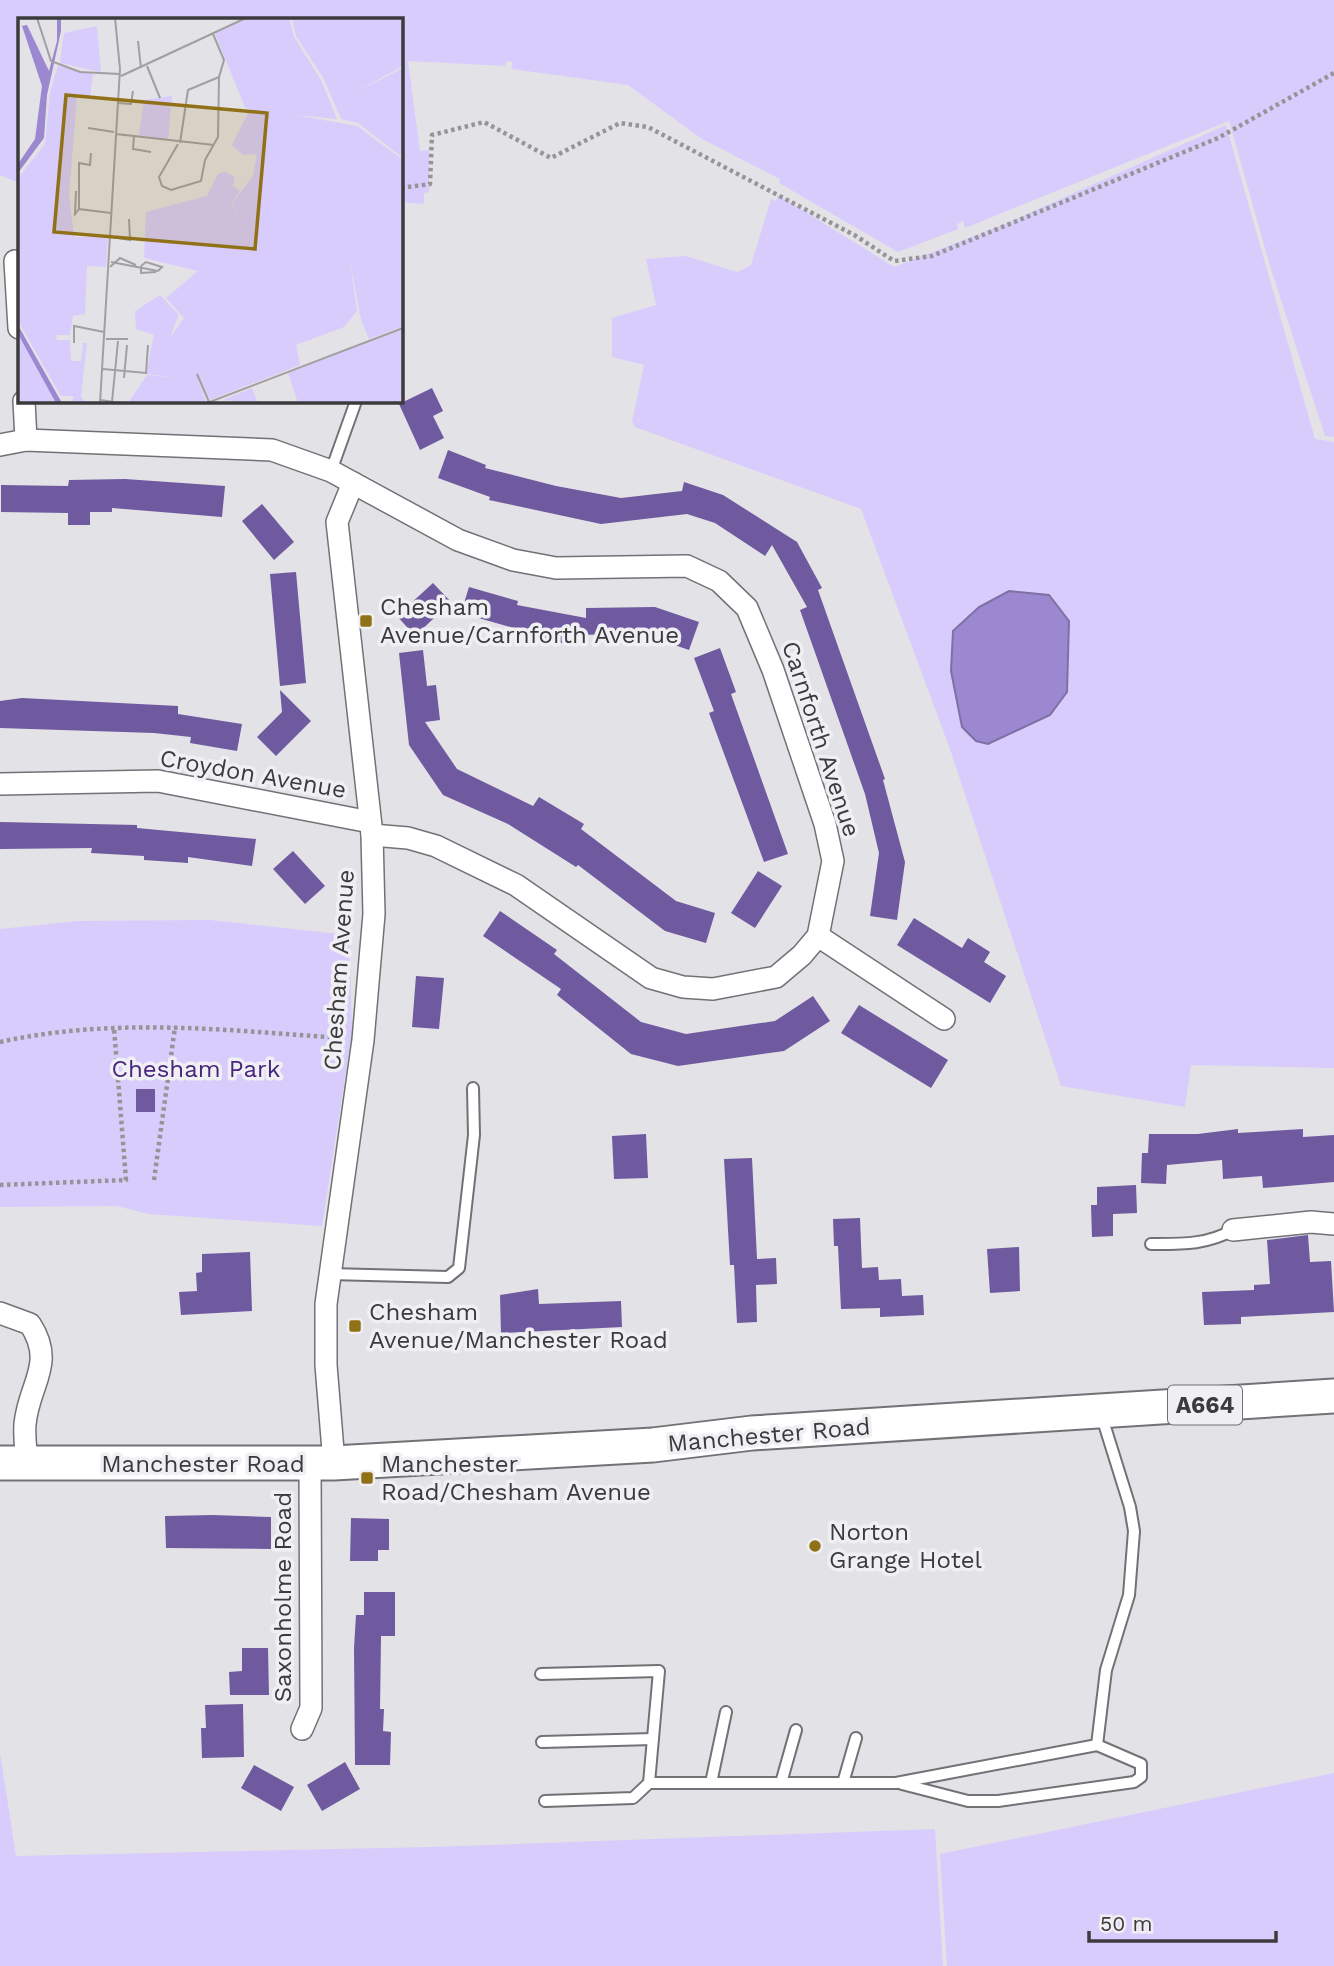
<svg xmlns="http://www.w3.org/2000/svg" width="1334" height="1966" viewBox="0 0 1334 1966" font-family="'Work Sans',sans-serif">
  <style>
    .green { fill: #d8ccfd }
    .water { fill: #9c87d1; stroke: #7f70a4; stroke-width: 2 }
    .building { fill: #6f599f }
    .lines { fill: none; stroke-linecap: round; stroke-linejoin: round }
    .lane-casing { stroke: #727175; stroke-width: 14 }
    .street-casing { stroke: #727175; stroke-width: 24 }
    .primary-casing { stroke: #727175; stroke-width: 37 }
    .path { stroke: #959497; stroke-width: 4.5; stroke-dasharray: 3.5 3.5; stroke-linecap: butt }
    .lane { stroke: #fff; stroke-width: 10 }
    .street { stroke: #fff; stroke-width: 21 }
    .primary { stroke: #fff; stroke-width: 33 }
    .poi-dot { fill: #917117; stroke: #f0eff3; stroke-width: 2.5 }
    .labels { text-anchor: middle; stroke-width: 7; stroke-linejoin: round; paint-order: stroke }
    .shield { fill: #f0eff3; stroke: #717073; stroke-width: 2 }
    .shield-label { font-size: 23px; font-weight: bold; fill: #3b3a3c }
    .poi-label { font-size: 24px; fill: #3b3a3c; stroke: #f0eff3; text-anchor: start }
    .street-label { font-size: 24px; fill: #3b3a3c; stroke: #f0eff3 }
    .park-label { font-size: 24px; fill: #47257c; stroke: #f0eff3 }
    .inset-road { fill: none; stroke: #a09fa2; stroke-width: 2 }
    .view { fill: #917117; fill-opacity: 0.15; stroke: #917117; stroke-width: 3.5 }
    .inset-edge { fill: none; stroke: #3b3a3c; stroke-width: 3.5 }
  </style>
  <rect width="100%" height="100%" fill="#e3e2e6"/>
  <!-- green -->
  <g class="green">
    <polygon points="0,0 1334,0 1334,437 1325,436 1270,266 1229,121 965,228 963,221 957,224 958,229 898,252 779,183 780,179 702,139 628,85 512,69 512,62 507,61 505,66 408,61 420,151 429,150 429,192 424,193 424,204 401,202 401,19 19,19 19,183 0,175"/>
    <polygon points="1226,125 1315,439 1334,442 1334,1068 1191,1065 1185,1107 1061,1086 951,752 861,509 635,427 632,422 644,365 612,357 612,318 656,305 646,259 686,256 737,272 751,265 771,199 776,201 778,195 894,267 1005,224"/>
    <polygon points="210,920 349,935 352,1032 322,1226 148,1214 117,1206 0,1207 0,929 79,921"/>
    <polygon points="0,1753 16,1856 430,1847 935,1829 943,1966 0,1966"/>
    <polygon points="1334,1773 1334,1966 947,1966 940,1854"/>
  </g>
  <!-- water -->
  <polygon class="water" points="1009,591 1049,595 1069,621 1067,692 1050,715 988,744 976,741 962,727 951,671 953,631 979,607"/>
  <!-- building -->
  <g class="building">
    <polygon points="432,388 443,411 433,416 444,438 420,450 399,404"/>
    <polygon points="448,450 486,465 485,468 556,486 621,498 682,491 684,482 723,495 797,542 822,588 818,590 885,779 883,780 905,862 897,920 870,916 879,853 865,794 800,610 807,607 772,545 765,556 715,523 687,514 601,524 489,500 490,497 438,478"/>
    <polygon points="125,479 225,486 222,517 112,508 112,512 90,512 90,525 68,525 68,513 1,512 1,485 68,486 69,480"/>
    <polygon points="262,504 294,542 274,560 242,521"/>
    <polygon points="296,572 306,683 280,686 270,574"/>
    <polygon points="433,583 451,602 415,636 397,616"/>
    <polygon points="469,587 518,601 517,605 586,618 586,608 655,607 699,622 689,650 643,634 570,635 568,644 527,637 528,632 461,613"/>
    <polygon points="720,648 736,692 731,694 788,854 764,862 709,713 714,711 694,658"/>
    <polygon points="423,650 427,686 436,685 440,720 425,722 457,769 533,806 539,797 584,824 581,829 676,901 715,913 706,943 665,931 578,865 576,867 508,824 443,795 409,745 399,653"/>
    <polygon points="280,690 311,721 276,756 257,737 282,712"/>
    <polygon points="22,698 178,706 178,714 242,724 237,751 190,743 191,737 154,733 0,728 0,701"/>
    <polygon points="0,822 137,825 137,828 256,839 252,866 188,857 188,863 144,860 144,856 91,853 92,848 0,849"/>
    <polygon points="293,851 325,886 305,904 273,869"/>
    <polygon points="758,871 782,886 755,928 731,913"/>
    <polygon points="500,911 557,950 554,954 641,1022 686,1034 775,1021 813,996 830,1021 784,1051 678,1066 631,1054 557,995 561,989 483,936"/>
    <polygon points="914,918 962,948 968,938 990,952 984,962 1006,976 990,1003 897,945"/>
    <polygon points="416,976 444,978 439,1029 412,1027"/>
    <polygon points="859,1005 948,1060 931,1088 841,1033"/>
    <rect x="136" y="1089" width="19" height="23"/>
    <polygon points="1238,1129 1238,1133 1303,1129 1303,1137 1334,1135 1334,1182 1263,1188 1262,1176 1223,1179 1222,1160 1167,1165 1166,1184 1141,1183 1142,1153 1148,1153 1149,1134 1198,1134"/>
    <polygon points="646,1134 648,1178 614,1179 612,1136"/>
    <polygon points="752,1158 757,1259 776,1258 777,1284 756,1285 757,1322 737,1323 734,1265 730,1265 724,1159"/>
    <polygon points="1136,1185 1137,1213 1113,1214 1113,1236 1092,1237 1091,1205 1097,1205 1097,1187"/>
    <polygon points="860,1218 862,1268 878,1267 879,1280 901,1279 902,1296 923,1295 924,1315 880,1317 880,1308 841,1309 838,1246 834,1246 833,1219"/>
    <polygon points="1308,1235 1310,1262 1331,1261 1334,1312 1241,1317 1241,1324 1204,1325 1202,1292 1254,1290 1254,1285 1270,1284 1267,1240"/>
    <polygon points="1019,1247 1020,1291 990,1293 987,1249"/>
    <polygon points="250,1252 252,1311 181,1315 179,1292 197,1291 196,1273 202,1272 202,1254"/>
    <polygon points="538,1289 539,1304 621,1301 622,1327 501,1333 500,1295"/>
    <polygon points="213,1515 271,1517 271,1549 166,1548 165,1516"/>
    <polygon points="351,1518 389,1519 389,1550 378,1550 378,1561 350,1561"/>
    <polygon points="364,1592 395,1592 395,1636 381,1636 380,1709 384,1709 383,1731 391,1732 390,1765 355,1765 354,1648 356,1615 364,1615"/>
    <polygon points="242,1648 268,1648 269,1695 230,1695 229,1672 242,1671"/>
    <polygon points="243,1704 244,1757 202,1758 201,1728 206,1728 205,1705"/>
    <polygon points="345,1762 360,1789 322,1811 307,1785"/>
    <polygon points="254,1765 294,1787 281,1811 241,1788"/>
  </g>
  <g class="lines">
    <!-- lane casing -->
    <g class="lane-casing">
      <g id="lane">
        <polyline points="331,471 356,401"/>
        <path d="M1151,1244C1182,1244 1206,1245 1233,1230"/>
        <polyline points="329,1274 448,1277 459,1268 474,1135 473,1088"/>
        <polyline points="541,1674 659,1671 649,1783 896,1783 1097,1745 1106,1670 1129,1595 1134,1531 1130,1507 1101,1414"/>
        <polyline points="542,1742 653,1739"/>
        <polyline points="711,1783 726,1712"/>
        <polyline points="781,1783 796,1730"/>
        <polyline points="843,1783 856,1738"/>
        <polyline points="902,1784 968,1801 998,1801 1134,1782 1141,1777 1141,1764 1097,1745"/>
        <polyline points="545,1801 633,1798 649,1783"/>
      </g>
    </g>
    <!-- street casing -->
    <g class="street-casing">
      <g id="street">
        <polyline points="15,261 19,328"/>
        <polyline points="24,401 26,440"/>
        <polyline points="0,445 26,440 272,450 331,471 458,540 513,560 556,568 687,566 719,581 747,608 773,670 825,824 833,861 818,936 802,955 776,977 713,989 683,987 651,978 516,885 436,846 408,838 372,835"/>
        <polyline points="0,784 158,781 370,822"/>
        <polyline points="818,936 944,1019"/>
        <polyline points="1233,1230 1311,1222 1334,1224"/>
        <path d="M0,1313L30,1324C56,1364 29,1383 25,1424C24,1437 26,1450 27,1463"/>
        <polyline points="334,1463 326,1365 326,1304 363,1040 374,914 372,835 337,522 353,483"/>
        <polyline points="302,1729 311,1708 310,1464"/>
      </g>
    </g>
    <!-- primary casing -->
    <g class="primary-casing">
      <polyline id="primary" points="0,1463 334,1463 653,1445 752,1433 1334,1396"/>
    </g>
    <!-- path -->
    <g class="path">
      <polyline points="401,188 430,184 432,135 484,122 551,158 620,123 648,127 856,236 894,261 932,256 1218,138 1334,73"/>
      <path d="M0,1042C113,1017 227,1030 341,1038"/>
      <polyline points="154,1180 175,1027"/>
      <polyline points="0,1185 126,1180 114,1028"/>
    </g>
    <!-- lane -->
    <use href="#lane" class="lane"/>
    <!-- street -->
    <use href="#street" class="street"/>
    <!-- primary -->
    <use href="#primary" class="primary"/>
  </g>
  <!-- markers -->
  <g class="poi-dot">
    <rect x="359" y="614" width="14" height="14" rx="3.5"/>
    <rect x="348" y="1319" width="14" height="14" rx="3.5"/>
    <rect x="360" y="1471" width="14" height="14" rx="3.5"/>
    <circle cx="815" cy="1546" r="7"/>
  </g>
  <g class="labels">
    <!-- shield labels -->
    <rect class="shield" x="1168" y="1385.5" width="74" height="39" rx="5"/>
    <g class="shield-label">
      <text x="1205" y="1413">A664</text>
    </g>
    <!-- poi labels -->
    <g class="poi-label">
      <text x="380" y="615">Chesham<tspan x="380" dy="28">Avenue/Carnforth Avenue</tspan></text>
      <text x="369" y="1320">Chesham<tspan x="369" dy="28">Avenue/Manchester Road</tspan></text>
      <text x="381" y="1472">Manchester<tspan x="381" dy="28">Road/Chesham Avenue</tspan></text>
      <text x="829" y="1540">Norton<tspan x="829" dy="28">Grange Hotel</tspan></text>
    </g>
    <!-- street labels -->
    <g class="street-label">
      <text transform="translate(821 739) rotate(72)" y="8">Carnforth Avenue</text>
      <text transform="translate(253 774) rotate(10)" y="8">Croydon Avenue</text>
      <text transform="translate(339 970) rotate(-86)" y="8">Chesham Avenue</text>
      <text transform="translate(769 1435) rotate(-5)" y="8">Manchester Road</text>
      <text x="203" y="1472">Manchester Road</text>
      <text transform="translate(283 1597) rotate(-90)" y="8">Saxonholme Road</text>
    </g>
    <!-- park labels -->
    <g class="park-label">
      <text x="196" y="1077">Chesham Park</text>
    </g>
  </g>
  <!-- overview -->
  <g transform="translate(18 18)">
    <rect width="385" height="385" fill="#e3e2e6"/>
    <path d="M231,0H271L276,19L303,62L319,101L278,97L339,108L385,142V308L351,321L343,302L331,238L339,293L326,309L278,327L282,347L192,382L179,359L188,384L184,385H110L129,357L161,360L128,356L136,317L118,311L117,293L142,277L161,297L152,320L166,300L148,280L180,253L126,240L128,194L189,178L200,156L207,154L217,159L215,168L222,173L214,184L219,200L215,184L235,158L239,136L225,137L214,127L232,91L227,89L197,16ZM274,0H385V48L332,77L385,50V140L340,105L323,101L305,59L278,18ZM79,8L83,54L42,45L46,15ZM40,47L75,56L72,79L59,80L51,175L56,219H90L88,249L69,248L67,296L55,298L52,317H39L38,322H52L53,343H63L65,325H69L63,379L68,385H53L56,378H43L0,303V160L27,126L32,75ZM154,78L150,122L121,117L126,82ZM385,311V385H280L270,355ZM0,316L9,331L39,385H0ZM234,370L240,385L205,382Z" fill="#d8ccfd"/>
    <path d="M39,0H43V13L29,77L26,120L0,155V146L17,121L24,68L4,8L9,7L31,53L39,23ZM0,307L10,325L44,385H38L0,316Z" fill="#9c87d1"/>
    <path class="inset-road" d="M19,0L33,43L62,54L102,56M120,23L123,50M129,48L142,80M103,58L228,0M99,85L113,86L115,73M70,110L96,114M98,116L196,127M116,117L115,131L133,134M162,125L170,72L201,59M160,126L141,159L144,168L153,172L183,163L187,142L200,119L201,59L206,42L195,16M73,135L72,147L61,145V191L93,195M58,173L57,196L61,191M94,219L112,222L111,201M93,244L140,253M123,248L128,244L144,249L140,253M123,248V255L138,254M92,249L102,240L118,247M88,321H110M56,325V308L86,314M85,351L128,355L130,327M179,356L191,384M106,360L109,327M82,382L103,385M94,384L100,323M82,385L102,51L97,0M189,385L385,310"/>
    <path class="view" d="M48,77L249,95L237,231L36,214Z"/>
    <rect width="385" height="385" class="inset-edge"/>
  </g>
  <!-- scale -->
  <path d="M1089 1931v10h187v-10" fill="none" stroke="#3b3a3c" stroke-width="3.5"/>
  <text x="1100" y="1931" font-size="21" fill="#3b3a3c" stroke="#f0eff3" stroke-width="5" paint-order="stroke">50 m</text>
</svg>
